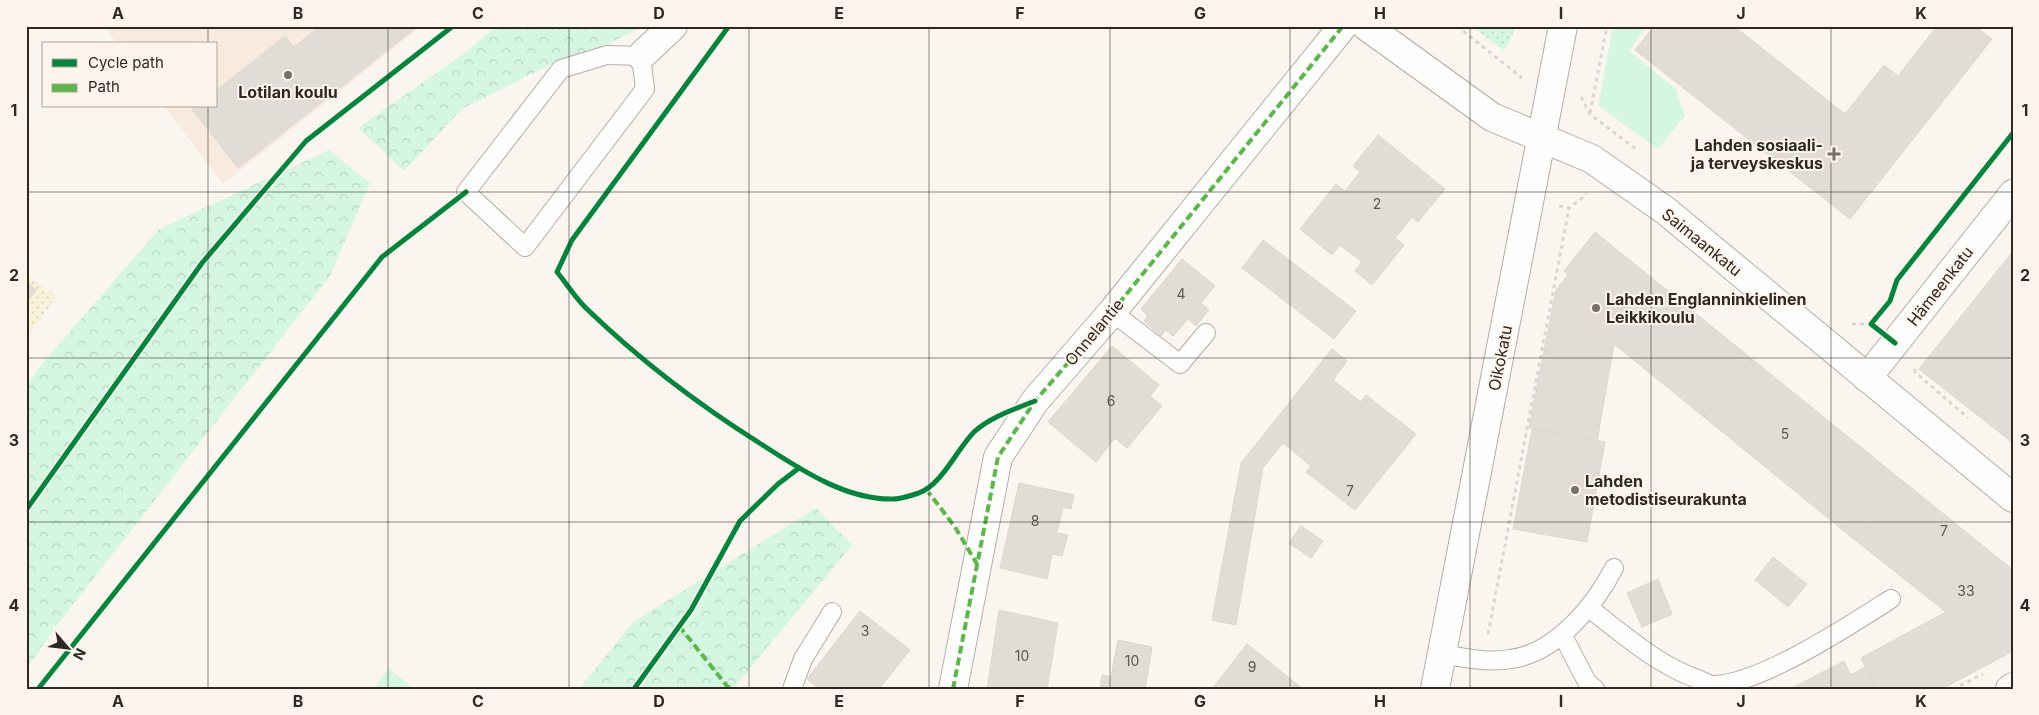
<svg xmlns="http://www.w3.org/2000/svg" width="2039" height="715" viewBox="0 0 2039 715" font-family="Inter,sans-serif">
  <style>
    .education { fill: #f8eadf }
    .green { fill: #d5f7e2 }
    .forest { fill: url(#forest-crowns) }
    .sand { fill: url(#sand-dots) }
    .park { fill: url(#park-dots) }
    .building { fill: #e2dcd6; stroke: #dcd6d2 }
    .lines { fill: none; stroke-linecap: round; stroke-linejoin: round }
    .service-casing { stroke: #b2ada8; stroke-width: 20 }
    .minor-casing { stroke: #b2ada8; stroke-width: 30 }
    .secondary-casing { stroke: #b2ada8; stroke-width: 30 }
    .path { stroke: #d8d6d5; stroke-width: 3; stroke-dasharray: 4 4; stroke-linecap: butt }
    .service { stroke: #fefefd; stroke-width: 18 }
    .minor { stroke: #fefefd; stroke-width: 28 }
    .secondary { stroke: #fbf8f6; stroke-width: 28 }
    .quiet { stroke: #58b947; stroke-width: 4; stroke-dasharray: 8 4; stroke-linecap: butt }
    .cycleway-casing { stroke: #fff4ec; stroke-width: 8 }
    .cycleway { stroke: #00873e; stroke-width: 5 }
    .grid { fill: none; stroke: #2e2822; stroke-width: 1; stroke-opacity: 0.55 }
    .poi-dot { fill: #76706a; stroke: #fff4ec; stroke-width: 2 }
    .labels { text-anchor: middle; stroke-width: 4; stroke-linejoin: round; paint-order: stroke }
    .number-label { font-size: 14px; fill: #5d5751 }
    .poi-label { font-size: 16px; font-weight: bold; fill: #2e2822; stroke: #fff4ec; text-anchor: start }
    .street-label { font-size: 16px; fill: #2e2822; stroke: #fff4ec }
    .neatline { fill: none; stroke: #2e2822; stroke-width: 2 }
    .grid-label { font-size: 16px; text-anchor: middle; font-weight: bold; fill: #2e2822 }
  </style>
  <defs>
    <pattern id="forest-crowns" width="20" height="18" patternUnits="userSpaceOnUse" patternTransform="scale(1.25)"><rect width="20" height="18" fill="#d5f7e2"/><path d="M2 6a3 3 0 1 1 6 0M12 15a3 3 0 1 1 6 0" fill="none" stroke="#b7d4c2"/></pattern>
    <pattern id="sand-dots" width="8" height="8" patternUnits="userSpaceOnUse" patternTransform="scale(1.25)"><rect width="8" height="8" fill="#f9f1d9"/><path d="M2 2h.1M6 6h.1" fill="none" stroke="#d6cfba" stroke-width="1.8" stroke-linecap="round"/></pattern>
    <pattern id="park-dots" width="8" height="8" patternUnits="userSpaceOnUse" patternTransform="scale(1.25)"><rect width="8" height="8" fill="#d5f7e2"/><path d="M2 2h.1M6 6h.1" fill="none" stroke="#b7d4c2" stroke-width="1.8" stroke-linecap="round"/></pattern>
  </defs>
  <rect width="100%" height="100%" fill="#fbf5f0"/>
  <!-- education -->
  <polygon class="education" points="104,26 422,26 223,184 164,106 216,106 216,44 117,44"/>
  <!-- green -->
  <g class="green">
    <polygon points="1613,26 1647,26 1629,51 1676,89 1685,116 1658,149 1598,106"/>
    <polygon points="389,668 414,689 373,689"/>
  </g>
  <!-- forest -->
  <g class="forest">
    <polygon points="497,26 643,26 608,44 549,65 462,109 404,171 358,128 463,54"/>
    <polygon points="329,150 370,183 330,276 58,624 26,670 26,386 41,365 159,229"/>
    <polygon points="816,508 852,545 733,689 579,689 633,622"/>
  </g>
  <!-- sand -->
  <polygon class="sand" points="26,274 57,296 26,339"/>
  <!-- park -->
  <polygon class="park" points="1472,26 1516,26 1504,51"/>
  <!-- building -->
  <g class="building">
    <polygon points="320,26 418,26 238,168 192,109 196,106 216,106 216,91 285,36 294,47"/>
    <polygon points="1654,26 1734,26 1845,114 1884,65 1898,76 1937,26 1975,26 1992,39 1850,219 1635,50"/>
    <polygon points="1378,135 1445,189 1418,222 1412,217 1395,238 1404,245 1372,285 1355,271 1362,262 1340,245 1332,255 1300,229 1336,184 1345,191 1360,172 1353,166"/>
    <polygon points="1595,232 1752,359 1704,417 1614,344 1597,441 1529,428 1556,290 1568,275 1564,271"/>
    <polygon points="1263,240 1356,311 1334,339 1242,268"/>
    <polygon points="2013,251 2013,443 1919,369"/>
    <polygon points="1182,259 1215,286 1201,303 1209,310 1196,326 1188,319 1173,336 1166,330 1161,336 1144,321 1148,316 1141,309"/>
    <polygon points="26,282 36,290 26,304"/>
    <polygon points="1112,346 1159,385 1150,396 1162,406 1127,448 1115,438 1096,462 1048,422"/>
    <polygon points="1332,349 1347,361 1333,380 1361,402 1366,395 1416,434 1355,510 1306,472 1311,466 1283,443 1263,468 1236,625 1212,620 1241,463"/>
    <polygon points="1752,359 1904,482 1855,540 1704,417"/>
    <polygon points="1532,429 1605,442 1587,542 1513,529"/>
    <polygon points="1904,482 2013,570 2013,651 1942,689 1876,689 1861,658 1946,612 1855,540"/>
    <polygon points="1019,483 1074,495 1071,509 1063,507 1057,533 1068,535 1062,556 1052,554 1047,579 1000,568"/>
    <polygon points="1301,526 1323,541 1311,558 1289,543"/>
    <polygon points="1773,557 1807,584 1788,607 1755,580"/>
    <polygon points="1658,579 1672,614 1642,627 1627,593"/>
    <polygon points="999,610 1058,623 1047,689 987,689"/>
    <polygon points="860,611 910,650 879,689 819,689 807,679"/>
    <polygon points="1118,640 1152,647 1145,689 1100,689 1102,675 1111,677"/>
    <polygon points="1247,644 1303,689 1212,689"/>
    <polygon points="1844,661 1851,675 1865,667 1876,689 1790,689"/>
  </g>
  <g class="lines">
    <!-- service casing -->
    <g class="service-casing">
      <g id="service">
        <polygon points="607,55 641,56 645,89 525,247 466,192 561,69"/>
        <polyline points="1112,312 1180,364 1206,333"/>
        <path d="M1589,608C1624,635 1657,665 1700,680C1704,682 1710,685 1714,685C1761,684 1850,625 1891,599"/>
        <polyline points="1562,634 1587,682 1595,689"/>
        <path d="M1442,654C1465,658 1487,663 1511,659C1556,653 1595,605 1614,568"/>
        <polyline points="792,689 803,659 832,612"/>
      </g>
    </g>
    <!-- minor casing -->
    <g class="minor-casing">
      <g id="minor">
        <polyline points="1366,26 1492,117 1592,159 1666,211 2013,498"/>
        <polyline points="641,56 673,26"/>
        <polyline points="1867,378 2013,194"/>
        <polyline points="953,689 998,457 1035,401 1112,312 1343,26"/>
        <polyline points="1435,689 1563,26"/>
      </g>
    </g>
    <!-- secondary casing -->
    <g class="secondary-casing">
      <polyline id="secondary" points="2010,689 2013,687"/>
    </g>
    <!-- path -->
    <g class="path">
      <polyline points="1457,26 1522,78"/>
      <polyline points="1581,97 1590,114 1637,150"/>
      <polyline points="1590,113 1607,26"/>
      <polyline points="1559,206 1569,208 1587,194"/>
      <polyline points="1852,324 1870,324"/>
      <polyline points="1915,369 1915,372 1968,418"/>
      <polyline points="1488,634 1569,208"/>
      <polyline points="1953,689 1983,674"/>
    </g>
    <!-- service -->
    <use href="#service" class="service"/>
    <!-- minor -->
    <use href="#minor" class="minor"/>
    <!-- secondary -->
    <use href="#secondary" class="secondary"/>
    <!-- quiet -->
    <g class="quiet">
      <polyline points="926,489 955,527 977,564"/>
      <polyline points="679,626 727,686 732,689"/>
      <polyline points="953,689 998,457 1035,401 1112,312 1343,26"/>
    </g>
    <!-- cycleway casing -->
    <g class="cycleway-casing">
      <g id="cycleway">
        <path d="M729,26L572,240L557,272C567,284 576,299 588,310C641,361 699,405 761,444C800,469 845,500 893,499C901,499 918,494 925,490C944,479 959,447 974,432C990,417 1015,409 1035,401"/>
        <polyline points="1895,343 1871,324 1890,301 1897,280 2013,133"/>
        <polyline points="26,510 202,263 306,141 453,26"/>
        <polyline points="38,689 382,257 466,192"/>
        <polyline points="634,689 691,610 740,521 778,484 799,468"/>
      </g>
    </g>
    <!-- cycleway -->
    <use href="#cycleway" class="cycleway"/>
  </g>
  <!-- grid -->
  <path class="grid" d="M208,26V44M388,26V689M569,26V689M749,26V689M929,26V689M1110,26V689M1290,26V689M1470,26V689M1651,26V689M1831,26V689M208,106V689M26,192H2013M26,358H2013M26,522H2013"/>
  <!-- markers -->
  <g class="poi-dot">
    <circle cx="288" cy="75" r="5"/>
    <path d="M1831.5 146.5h5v5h5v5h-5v5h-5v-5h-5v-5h5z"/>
    <circle cx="1596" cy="308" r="5"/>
    <circle cx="1575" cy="490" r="5"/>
  </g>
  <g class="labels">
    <!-- number labels -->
    <g class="number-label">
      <text x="1377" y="209">2</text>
      <text x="1181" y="299">4</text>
      <text x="1111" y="406">6</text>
      <text x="1785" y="439">5</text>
      <text x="1350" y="496">7</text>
      <text x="1035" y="526">8</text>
      <text x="1944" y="536">7</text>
      <text x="1966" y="596">33</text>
      <text x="865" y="636">3</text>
      <text x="1022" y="661">10</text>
      <text x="1132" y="666">10</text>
      <text x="1252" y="672">9</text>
    </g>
    <!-- poi labels -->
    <g class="poi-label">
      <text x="288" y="98" text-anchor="middle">Lotilan koulu</text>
      <text x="1823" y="151" text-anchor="end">Lahden sosiaali-<tspan x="1823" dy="18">ja terveyskeskus</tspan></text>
      <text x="1606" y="305">Lahden Englanninkielinen<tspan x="1606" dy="18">Leikkikoulu</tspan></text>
      <text x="1585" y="487">Lahden<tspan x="1585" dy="18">metodistiseurakunta</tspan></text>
    </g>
    <!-- street labels -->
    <g class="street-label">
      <text transform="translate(1702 242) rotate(39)" y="6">Saimaankatu</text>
      <text transform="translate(1940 286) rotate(-52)" y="6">Hämeenkatu</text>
      <text transform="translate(1094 332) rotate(-50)" y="6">Onnelantie</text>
      <text transform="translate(1500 358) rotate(-79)" y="6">Oikokatu</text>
    </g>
  </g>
  <!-- border -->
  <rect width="2039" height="715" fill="none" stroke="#fff4ec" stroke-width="55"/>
  <!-- legend -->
  <rect x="42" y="42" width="175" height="65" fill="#fff4ec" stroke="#aba29b"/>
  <rect x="52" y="59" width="25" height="8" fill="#00873e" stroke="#aba29b"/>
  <text x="88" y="68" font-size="15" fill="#2e2822">Cycle path</text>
  <rect x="52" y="84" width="25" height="8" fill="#58b947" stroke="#aba29b"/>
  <text x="88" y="92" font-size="15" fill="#2e2822">Path</text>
  <!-- north arrow -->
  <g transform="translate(68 648) rotate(118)" stroke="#fff4ec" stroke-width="4" paint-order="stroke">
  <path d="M0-4L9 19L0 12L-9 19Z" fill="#2e2822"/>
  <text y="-8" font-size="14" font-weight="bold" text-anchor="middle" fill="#2e2822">N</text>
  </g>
  <rect x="28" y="28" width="1984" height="660" class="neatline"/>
  <g class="grid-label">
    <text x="118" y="19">A</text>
    <text x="298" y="19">B</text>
    <text x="478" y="19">C</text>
    <text x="659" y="19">D</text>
    <text x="839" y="19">E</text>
    <text x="1020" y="19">F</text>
    <text x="1200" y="19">G</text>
    <text x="1380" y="19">H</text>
    <text x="1561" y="19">I</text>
    <text x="1741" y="19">J</text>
    <text x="1921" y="19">K</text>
    <text x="14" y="116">1</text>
    <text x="2025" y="116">1</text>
    <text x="14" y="281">2</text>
    <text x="2025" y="281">2</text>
    <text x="14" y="446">3</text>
    <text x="2025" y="446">3</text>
    <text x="14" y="611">4</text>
    <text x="2025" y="611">4</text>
    <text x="118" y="707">A</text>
    <text x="298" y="707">B</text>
    <text x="478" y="707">C</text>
    <text x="659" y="707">D</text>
    <text x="839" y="707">E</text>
    <text x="1020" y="707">F</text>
    <text x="1200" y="707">G</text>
    <text x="1380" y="707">H</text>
    <text x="1561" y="707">I</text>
    <text x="1741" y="707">J</text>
    <text x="1921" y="707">K</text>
  </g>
</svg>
